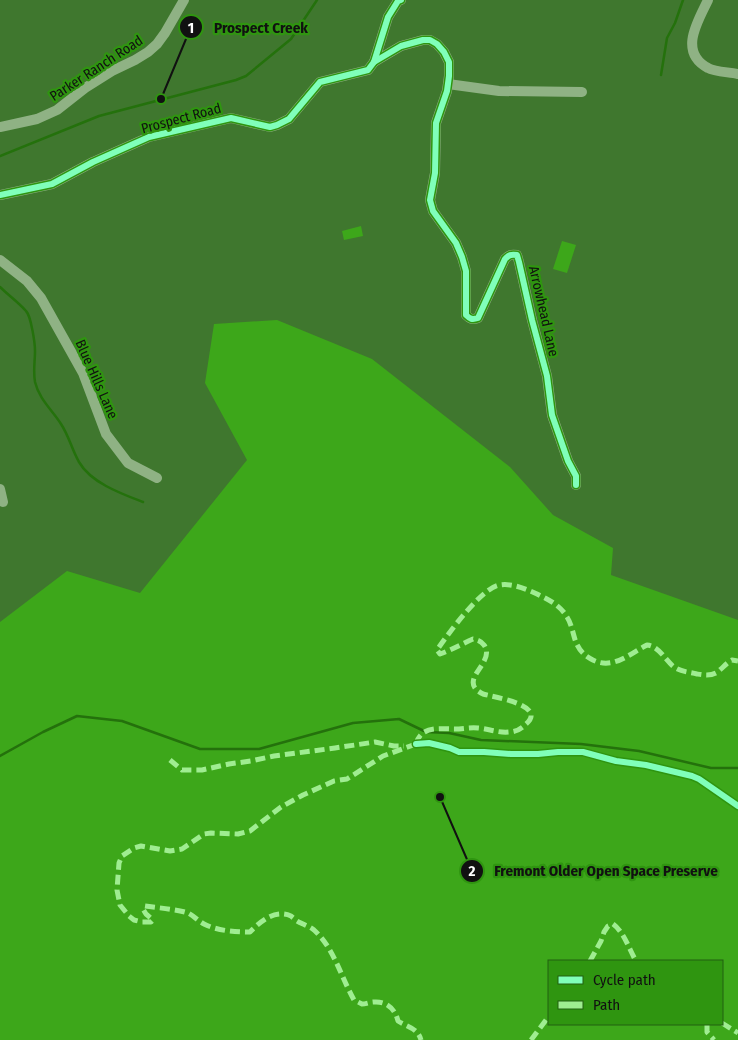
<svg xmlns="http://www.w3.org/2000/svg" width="738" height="1040" viewBox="0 0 738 1040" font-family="'Fira Sans Condensed',sans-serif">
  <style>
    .green { fill: #3da71a; fill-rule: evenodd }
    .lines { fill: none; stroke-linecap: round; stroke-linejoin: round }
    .stream { stroke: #24710c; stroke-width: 2.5 }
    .minor { stroke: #8fb284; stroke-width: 10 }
    .quiet { stroke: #9fed91; stroke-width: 5; stroke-dasharray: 10 5; stroke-linecap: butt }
    .cycleway-casing { stroke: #2f9510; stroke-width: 9 }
    .cycleway { stroke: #80ffba; stroke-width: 6 }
    .labels { text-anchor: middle; stroke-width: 4.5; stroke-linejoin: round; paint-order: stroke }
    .street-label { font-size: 14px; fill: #111; stroke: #2f9510 }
    .leader { fill: none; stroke: #111; stroke-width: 2 }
    .callout-dot { fill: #111; stroke: #2f9510; stroke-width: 2 }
    .mark-label { font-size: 15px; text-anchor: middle; font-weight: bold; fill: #fff }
    .callout-label { font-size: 15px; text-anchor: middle; font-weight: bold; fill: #111; stroke: #2f9510; stroke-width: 4.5; stroke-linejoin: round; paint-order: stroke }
  </style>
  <rect width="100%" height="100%" fill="#3f772e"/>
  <!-- green -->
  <g class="green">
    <polygon points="361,226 363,236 344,240 342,231"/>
    <polygon points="562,241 576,245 567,273 553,269"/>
    <path d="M277,320L372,359L510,467L553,515L613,548L611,575L738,620V1040H0V622L67,571L140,593L247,460L205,383L214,324ZM722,961V1024H549V961Z"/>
  </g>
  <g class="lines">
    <!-- stream -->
    <g class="stream">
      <polyline points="661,75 667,38 675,23 683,0"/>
      <polyline points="0,156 99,116 236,80 246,76 291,39 317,0"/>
      <path d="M0,287C8,295 18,302 26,311C31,316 35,343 35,351C35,362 33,371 35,382C39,399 52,410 61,424C69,436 72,450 79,462C91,483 122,494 143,502"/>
      <polyline points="427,732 449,733 481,740 581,744 639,751 711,768 738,768"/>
      <polyline points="0,756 43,732 77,716 122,721 200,749 259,749 353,723 399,719 424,731"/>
    </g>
    <!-- minor -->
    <g class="minor">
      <path d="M708,0C698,21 678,52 708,68C715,72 729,72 738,74"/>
      <path d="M374,62L401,46L423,40H430L437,44L444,52L449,62V76L447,91L436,123L435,173L430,200L433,211L456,243L462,257L466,271V315C470,319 472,320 478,318L505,259C509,255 511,254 517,255L519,262L532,320L547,376L552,415L568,461L576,476V485"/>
      <polyline points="448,84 499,91 582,92"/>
      <polyline points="0,127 37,119 57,110 85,88 112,71 135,60 148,52 157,44 165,33 184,0"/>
      <polyline points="0,195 52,184 93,162 149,137 231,118 270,127 277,125 289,119 320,82 368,70 374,62 388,17 398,1 401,0"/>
      <polyline points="0,260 27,281 41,298 83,373 106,434 128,463 157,478"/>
      <polyline points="0,489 3,502"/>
    </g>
    <!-- quiet -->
    <g class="quiet">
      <path d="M416,744L383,756L347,779L334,781L303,795L281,807L250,831L238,834L211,833L204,834L182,849L170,851L141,846L134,848L122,856L119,863L117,890L120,905L129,916L134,920L142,922H151L153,920L146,914L143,909L145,906C158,908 176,909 188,913C194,916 198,921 204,924C218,931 235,932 250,932C261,921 275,909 291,916C292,917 296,920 297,921C302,924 309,926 314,930C334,948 341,977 354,1000C356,1001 360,1003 362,1004C366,1004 370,1002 374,1002C387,1001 395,1009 398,1021C407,1027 418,1028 421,1040"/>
      <path d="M416,744C421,725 440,729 455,729C463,729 471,727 478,728C489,729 498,733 509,732C516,732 521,729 526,724C548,705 493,697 483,694C455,680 497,663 484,645C481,641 478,640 473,639C462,644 451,650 440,654L437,650C448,634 482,587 500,585C512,583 526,589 537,594C549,600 560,605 567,617C576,631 571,648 591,659C612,671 629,654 647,645C659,646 665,660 674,667C681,672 689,672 697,674C704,675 710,676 716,673C722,669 726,663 732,660L738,661"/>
      <polyline points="170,760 182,770 202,770 229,764 251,761 274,756 335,748 375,742 394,746 404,746"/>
      <path d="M590,961L601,941L604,932L608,926L613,924C624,932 629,949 636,961"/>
      <polyline points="722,1023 738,1033"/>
      <polyline points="707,1024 707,1032 714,1040"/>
      <polyline points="531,1040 549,1016"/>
    </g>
    <!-- cycleway casing -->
    <g class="cycleway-casing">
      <g id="cycleway">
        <path d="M374,62L401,46L423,40H430L437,44L444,52L449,62V76L447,91L436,123L435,173L430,200L433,211L456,243L462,257L466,271V315C470,319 472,320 478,318L505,259C509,255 511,254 517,255L519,262L532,320L547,376L552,415L568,461L576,476V485"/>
        <polyline points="0,195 52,184 93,162 149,137 231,118 270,127 277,125 289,119 320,82 368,70 374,62 388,17 398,1 401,0"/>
        <polyline points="416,744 429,743 450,748 459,752 484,752 511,754 538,754 558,752 583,752 616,761 646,765 692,776 699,779 738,806"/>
      </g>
    </g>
    <!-- cycleway -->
    <use href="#cycleway" class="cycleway"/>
  </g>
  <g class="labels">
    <!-- street labels -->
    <g class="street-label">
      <text transform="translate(96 68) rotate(-33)" y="5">Parker Ranch Road</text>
      <text transform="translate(181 118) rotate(-15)" y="5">Prospect Road</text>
      <text transform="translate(544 311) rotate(77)" y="5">Arrowhead Lane</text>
      <text transform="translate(97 379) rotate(66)" y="5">Blue Hills Lane</text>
    </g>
  </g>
  <!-- callouts -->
  <path class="leader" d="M161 99L191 27M440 797L472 871"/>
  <g class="callout-dot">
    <circle cx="161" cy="99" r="5"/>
    <circle cx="440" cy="797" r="5"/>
    <circle cx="191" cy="27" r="12"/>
    <circle cx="472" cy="871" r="12"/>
  </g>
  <g class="mark-label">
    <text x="191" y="33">1</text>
    <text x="472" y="876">2</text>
  </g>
  <g class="callout-label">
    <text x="261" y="33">Prospect Creek</text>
    <text x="606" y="876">Fremont Older Open Space Preserve</text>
  </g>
  <!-- legend -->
  <rect x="548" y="960" width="175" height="65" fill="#2f9510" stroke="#236010"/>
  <rect x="558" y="976" width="25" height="8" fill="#80ffba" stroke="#236010"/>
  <text x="593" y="985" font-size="15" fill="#111111">Cycle path</text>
  <rect x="558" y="1001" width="25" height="8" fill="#9fed91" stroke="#236010"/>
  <text x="593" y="1010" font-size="15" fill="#111111">Path</text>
</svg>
